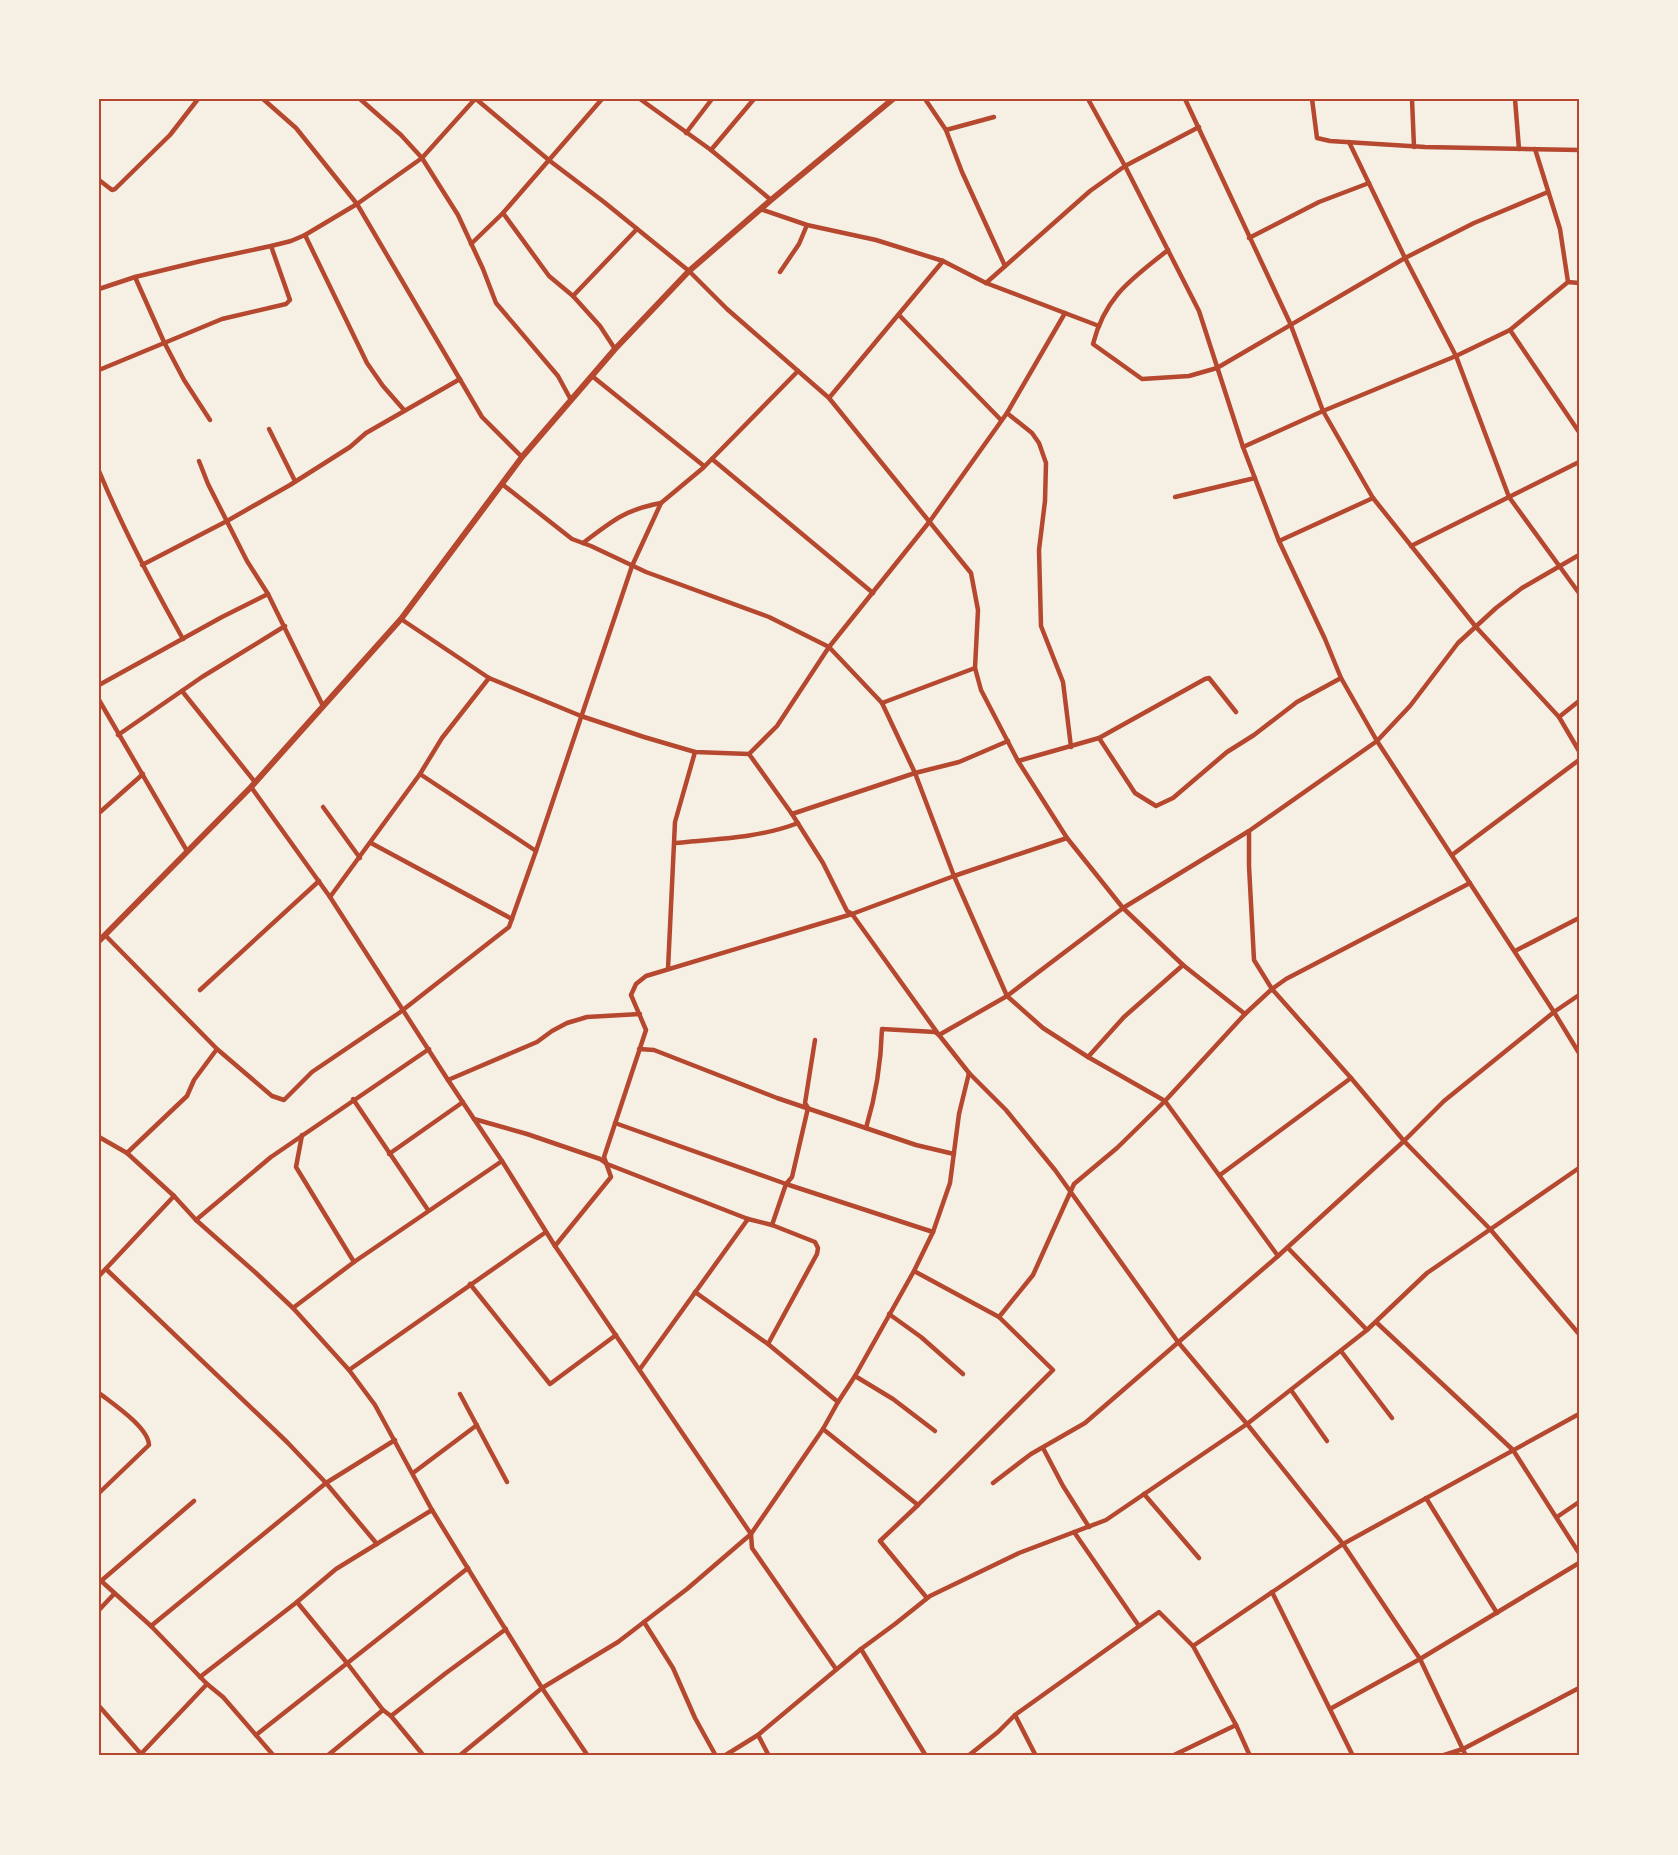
<svg xmlns="http://www.w3.org/2000/svg" width="1678" height="1855" viewBox="0 0 1678 1855" font-family="Lora,serif">
  <style>
    .lines { fill: none; stroke-linecap: round; stroke-linejoin: round }
    .minor { stroke: #b5482f; stroke-width: 4.5 }
    .tertiary { stroke: #b5482f; stroke-width: 6 }
    .neatline { fill: none; stroke: #b5482f; stroke-width: 2 }
  </style>
  <rect width="100%" height="100%" fill="#f6efe4"/>
  <g class="lines">
    <!-- minor -->
    <g class="minor">
      <polyline points="263,99 296,128 357,204 482,417 522,457"/>
      <polyline points="360,99 401,135 422,158 458,215 483,269 496,303 558,376 571,400"/>
      <polyline points="476,99 550,161 604,202 689,271 727,309 829,398 971,573 978,610 975,668 981,690 1018,761 1067,838 1123,908 1183,965 1245,1014"/>
      <polyline points="640,99 711,150 771,200"/>
      <polyline points="925,99 946,130 962,172 1005,266"/>
      <polyline points="1088,99 1125,166 1199,311 1243,447 1279,541 1325,639 1341,678 1377,741 1554,1012 1579,1053"/>
      <polyline points="1185,99 1290,323 1323,411 1373,498 1476,627 1559,717 1579,751"/>
      <polyline points="1312,99 1317,138 1330,141 1425,147 1579,150"/>
      <polyline points="1412,99 1414,147"/>
      <polyline points="1515,99 1519,149"/>
      <polyline points="946,130 994,117"/>
      <polyline points="686,133 712,99"/>
      <polyline points="1349,142 1405,258 1456,356 1509,497 1579,593"/>
      <polyline points="711,150 754,99"/>
      <polyline points="99,180 112,190 115,189 170,135 198,99"/>
      <polyline points="760,209 807,225 876,240 943,261 986,283 1099,326"/>
      <polyline points="503,213 549,276 573,296"/>
      <polyline points="305,235 367,363 383,386 404,410"/>
      <polyline points="1249,238 1319,202 1369,183"/>
      <polyline points="471,244 503,213 602,99"/>
      <path d="M1168,250C1132,279 1105,296 1093,344L1142,379L1189,376L1217,368L1405,258L1474,223L1548,192"/>
      <polyline points="780,272 799,244 807,225"/>
      <polyline points="135,277 164,342 184,380 210,420"/>
      <polyline points="1568,282 1579,283"/>
      <polyline points="986,283 1090,191 1125,166 1199,127"/>
      <polyline points="99,289 135,277 201,261 271,246 291,241 305,235 357,204 422,158 475,99"/>
      <polyline points="899,315 1001,420"/>
      <polyline points="1510,330 1579,432"/>
      <polyline points="615,349 600,326 573,296 637,229"/>
      <polyline points="99,370 222,319 286,304 290,300 271,246"/>
      <polyline points="592,376 704,466"/>
      <polyline points="829,398 943,261"/>
      <polyline points="1007,413 1032,433 1039,443 1046,463 1045,501 1039,550 1041,626 1063,682 1071,747"/>
      <polyline points="269,429 295,481"/>
      <polyline points="1243,447 1323,411 1456,356 1510,330 1568,282 1560,229 1535,149"/>
      <polyline points="712,459 873,593"/>
      <polyline points="199,461 208,484 247,561 268,594 323,706"/>
      <path d="M99,471C123,529 152,584 183,639"/>
      <path d="M502,484L572,539L591,546L646,572L769,617L829,647L882,703L915,773L954,876L1007,996L939,1035L935,1032L882,1029C881,1063 876,1095 866,1128"/>
      <polyline points="1175,497 1255,478"/>
      <polyline points="1279,541 1373,498"/>
      <path d="M583,543C612,521 624,510 661,503"/>
      <polyline points="1411,546 1579,462"/>
      <polyline points="142,565 227,521 290,485 350,447 366,433 460,379"/>
      <polyline points="401,619 489,678 581,716 644,737 695,752 749,754 777,726 829,647 930,521 1007,413 1065,313"/>
      <polyline points="99,685 222,617 268,594"/>
      <polyline points="182,691 255,782"/>
      <polyline points="99,700 187,851"/>
      <polyline points="882,703 975,668"/>
      <polyline points="1559,717 1579,701"/>
      <polyline points="118,735 202,677 285,626"/>
      <polyline points="1099,738 1135,793 1156,806 1173,798 1227,752 1254,735 1297,702 1341,678"/>
      <polyline points="749,754 792,814 915,773 959,762 1008,741"/>
      <polyline points="1018,761 1099,738 1205,679 1209,678 1236,712"/>
      <polyline points="420,774 536,851"/>
      <polyline points="251,787 330,897 448,1080 502,1161 555,1246 751,1534 752,1548 836,1669"/>
      <polyline points="323,807 360,858"/>
      <polyline points="99,813 143,774"/>
      <polyline points="792,814 823,863 847,911 852,914 939,1035 969,1073 1006,1110 1055,1170 1178,1342 1247,1424 1343,1544 1420,1659 1466,1756"/>
      <polyline points="1249,831 1249,866 1254,960 1272,989 1351,1078 1404,1141 1490,1229 1579,1334"/>
      <polyline points="371,843 512,919"/>
      <path d="M675,843C715,839 760,838 798,823"/>
      <polyline points="1452,855 1579,760"/>
      <polyline points="330,897 420,774 442,738 489,678"/>
      <polyline points="105,935 217,1049 272,1096 284,1100 312,1072 399,1013 509,927 536,851 632,566 661,503 703,468 798,371"/>
      <polyline points="1515,951 1579,918"/>
      <polyline points="668,969 675,822 695,752"/>
      <polyline points="200,990 319,881"/>
      <polyline points="639,1049 654,1050 777,1098 916,1145 954,1154"/>
      <polyline points="1088,1057 1124,1017 1183,965"/>
      <polyline points="448,1080 537,1042 552,1031 567,1023 587,1017 640,1014"/>
      <polyline points="353,1099 428,1210"/>
      <polyline points="474,1119 527,1134 600,1159 607,1164 748,1219 772,1225 815,1242 818,1248 817,1254 768,1344"/>
      <polyline points="615,1123 786,1184 933,1232"/>
      <polyline points="302,1135 296,1167 354,1262"/>
      <polyline points="99,1137 127,1153 174,1196 196,1220 256,1273 293,1308 349,1370 375,1405 432,1510 486,1598 542,1688 588,1756"/>
      <polyline points="127,1153 187,1096 194,1080 217,1049"/>
      <polyline points="389,1154 463,1102"/>
      <polyline points="1220,1175 1351,1078"/>
      <polyline points="196,1220 271,1157 429,1049"/>
      <polyline points="772,1225 786,1184 792,1177 808,1108 805,1103 815,1040"/>
      <polyline points="555,1246 611,1177 604,1157 646,1030 631,995 636,984 646,976 852,914 954,876 1067,838"/>
      <polyline points="1288,1248 1367,1330"/>
      <polyline points="1278,1256 1165,1101 1088,1057 1043,1028 1007,996 1123,908 1249,831 1377,741 1410,706 1458,643 1496,608 1522,588 1579,555"/>
      <polyline points="106,1269 287,1442 326,1483 377,1544"/>
      <polyline points="914,1271 999,1317 1053,1370 918,1505 880,1541 927,1598"/>
      <polyline points="99,1276 174,1196"/>
      <polyline points="470,1284 550,1384 616,1335"/>
      <polyline points="695,1292 768,1344 838,1402"/>
      <polyline points="293,1308 354,1262 502,1161"/>
      <polyline points="889,1314 921,1337 963,1374"/>
      <polyline points="999,1317 1033,1275 1074,1184 1117,1148 1165,1101 1245,1014 1272,989 1286,979 1470,883"/>
      <polyline points="1376,1322 1513,1450 1579,1553"/>
      <polyline points="1341,1351 1392,1418"/>
      <polyline points="640,1369 748,1219"/>
      <polyline points="349,1370 546,1232"/>
      <polyline points="855,1376 893,1399 935,1431"/>
      <polyline points="1291,1390 1327,1441"/>
      <path d="M99,1393C113,1404 148,1427 149,1445L99,1493"/>
      <polyline points="460,1394 507,1482"/>
      <polyline points="823,1429 918,1505"/>
      <polyline points="1043,1448 1063,1486 1089,1527"/>
      <polyline points="413,1473 477,1425"/>
      <polyline points="993,1483 1031,1454 1085,1423 1278,1256 1404,1141 1444,1101 1554,1012 1579,995"/>
      <polyline points="1144,1494 1199,1558"/>
      <polyline points="1426,1498 1497,1613"/>
      <polyline points="1557,1517 1579,1502"/>
      <polyline points="1074,1532 1139,1626"/>
      <polyline points="99,1579 151,1626 207,1684 223,1697 274,1756"/>
      <polyline points="101,1581 194,1501"/>
      <polyline points="1272,1592 1353,1756"/>
      <polyline points="297,1602 347,1663 383,1710 391,1716 424,1756"/>
      <polyline points="99,1610 114,1594"/>
      <polyline points="644,1622 673,1668 695,1718 716,1756"/>
      <polyline points="151,1626 326,1483 395,1440"/>
      <polyline points="1193,1646 1343,1544 1579,1414"/>
      <polyline points="861,1649 926,1756"/>
      <polyline points="200,1677 297,1602 336,1569 432,1510"/>
      <polyline points="99,1706 141,1754"/>
      <polyline points="1330,1709 1420,1659 1579,1563"/>
      <polyline points="1015,1715 1036,1756"/>
      <polyline points="391,1716 446,1673 506,1629"/>
      <polyline points="256,1735 468,1568"/>
      <polyline points="758,1735 769,1756"/>
      <polyline points="139,1756 207,1684"/>
      <polyline points="327,1756 383,1710"/>
      <polyline points="459,1756 542,1688 618,1642 687,1589 751,1534 823,1429 838,1402 855,1376 914,1271 933,1232 950,1183 959,1114 969,1073"/>
      <polyline points="724,1756 758,1735 861,1649 895,1624 930,1596 1019,1553 1106,1520 1247,1424 1367,1330 1427,1273 1579,1168"/>
      <polyline points="968,1756 998,1732 1015,1715 1159,1612 1193,1646 1236,1725 1250,1756"/>
      <polyline points="1172,1756 1236,1725"/>
      <polyline points="1441,1756 1463,1749 1579,1688"/>
    </g>
    <!-- tertiary -->
    <polyline class="tertiary" points="99,941 251,787 401,619 522,457 615,349 689,271 771,200 893,99"/>
  </g>
  <!-- border -->
  <rect width="1678" height="1855" fill="none" stroke="#f6efe4" stroke-width="201"/>
  <rect x="100" y="100" width="1478" height="1654" class="neatline"/>
</svg>
